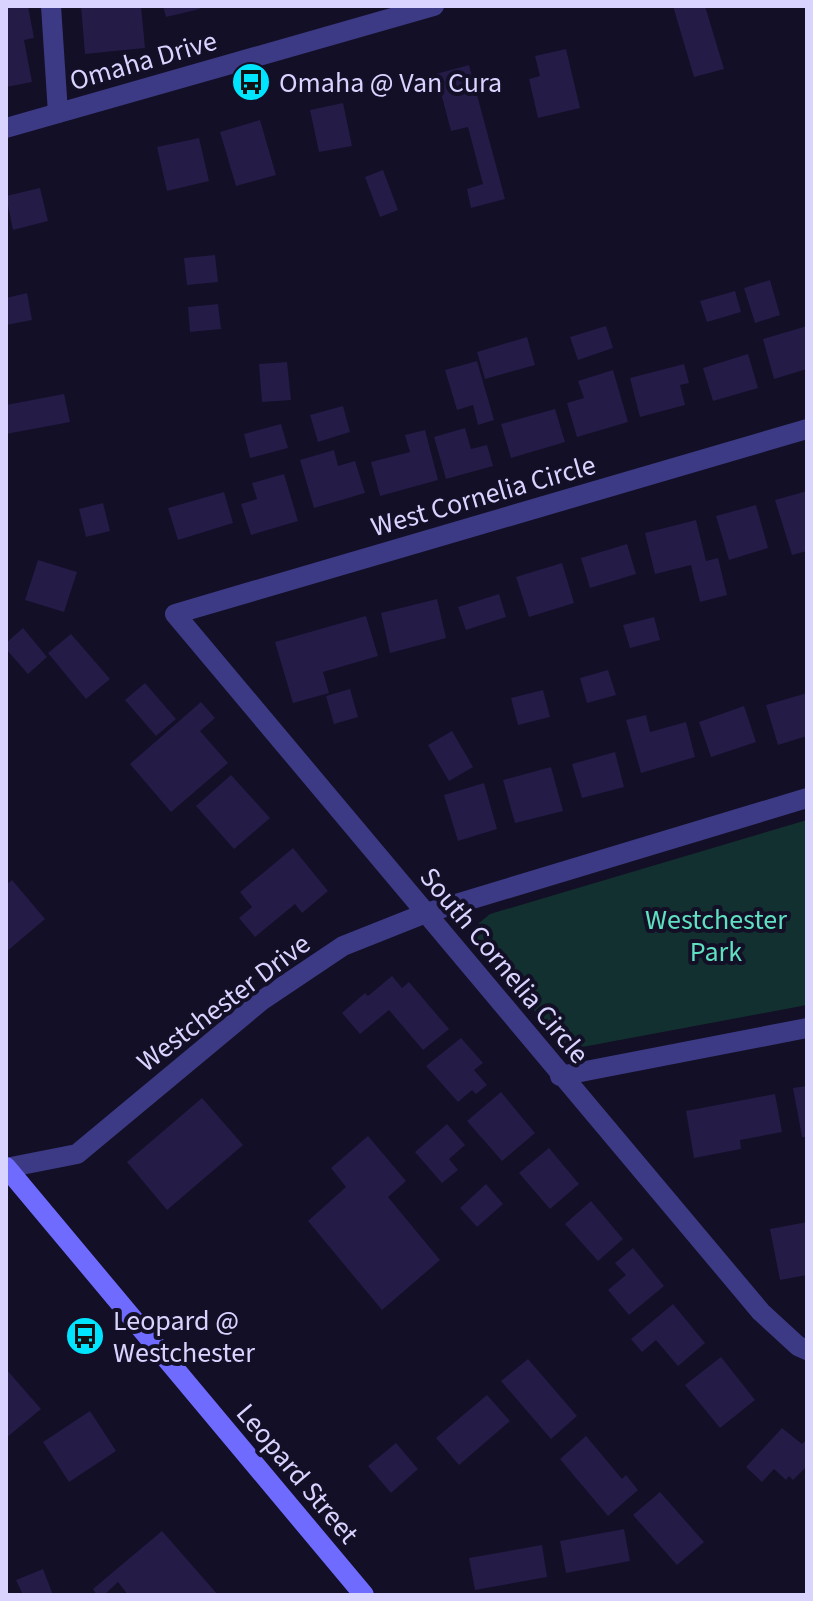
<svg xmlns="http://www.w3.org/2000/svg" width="813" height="1601" viewBox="0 0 813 1601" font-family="'Source Sans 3',sans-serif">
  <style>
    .green { fill: #12302f }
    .building { fill: #241b47 }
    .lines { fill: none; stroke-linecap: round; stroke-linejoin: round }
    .minor { stroke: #3d3a85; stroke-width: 20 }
    .secondary { stroke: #6f6bff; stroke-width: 20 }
    .labels { text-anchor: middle; stroke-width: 8; stroke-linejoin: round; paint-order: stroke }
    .street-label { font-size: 28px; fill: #d9d4ff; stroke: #130f26 }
    .poi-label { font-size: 28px; fill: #d9d4ff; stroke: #130f26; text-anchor: start }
    .park-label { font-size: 28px; fill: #5fe0c0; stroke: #130f26 }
  </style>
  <rect width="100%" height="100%" fill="#130f26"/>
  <!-- green -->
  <polygon class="green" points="807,820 807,1005 577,1048 563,1045 477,942 479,923 490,914"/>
  <!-- building -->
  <g class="building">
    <polygon points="6,6 28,6 34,38 24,40 32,82 6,87"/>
    <polygon points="81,6 141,6 145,48 85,54"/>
    <polygon points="163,6 199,6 200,9 166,17"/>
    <polygon points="673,6 705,6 724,69 694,77"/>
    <polygon points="566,49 580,108 538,118 529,79 540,76 535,56"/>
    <polygon points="469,65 505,199 471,208 467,189 483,184 468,127 451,131 436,74"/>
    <polygon points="343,103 352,146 319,152 310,110"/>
    <polygon points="260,120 276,175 236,186 220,132"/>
    <polygon points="199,138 209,181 167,191 157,147"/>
    <polygon points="383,170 398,210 380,217 365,177"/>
    <polygon points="40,188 48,221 13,230 6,196"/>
    <polygon points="215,255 218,282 187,285 184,258"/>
    <polygon points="770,280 780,315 755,323 744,288"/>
    <polygon points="735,291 741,312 707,322 700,301"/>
    <polygon points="27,293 32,320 6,325 6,298"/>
    <polygon points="218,304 221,329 190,332 188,307"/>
    <polygon points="606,326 613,348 578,360 570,337"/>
    <polygon points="807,326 807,369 774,379 763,339"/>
    <polygon points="527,337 535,365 485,379 477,352"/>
    <polygon points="748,354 758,388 713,401 703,368"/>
    <polygon points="477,361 494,420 478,425 473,405 457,410 445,370"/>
    <polygon points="287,362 291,400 262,402 259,364"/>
    <polygon points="684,364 689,383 680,385 685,405 640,417 630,378"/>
    <polygon points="613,370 628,422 577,437 567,403 584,398 578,381"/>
    <polygon points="64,394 70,422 6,434 6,405"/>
    <polygon points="343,406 350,432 318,442 310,415"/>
    <polygon points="555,409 565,442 511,458 501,424"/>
    <polygon points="281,424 288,448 250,458 244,434"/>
    <polygon points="465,428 471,449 487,445 493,466 446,479 434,437"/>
    <polygon points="425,430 438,480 380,496 371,462 410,452 405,435"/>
    <polygon points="334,450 338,466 355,461 365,493 314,508 300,460"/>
    <polygon points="284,474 298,521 251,535 241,504 257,499 252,483"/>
    <polygon points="807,491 807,551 792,555 775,500"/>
    <polygon points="224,492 233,523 178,540 168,508"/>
    <polygon points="103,503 110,531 86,537 79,509"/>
    <polygon points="756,505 768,548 729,560 716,516"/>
    <polygon points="696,520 706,561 718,558 727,595 700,602 691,565 655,574 645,533"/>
    <polygon points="627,544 636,574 590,588 581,558"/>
    <polygon points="38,560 77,572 64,612 25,600"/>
    <polygon points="562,563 574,603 529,617 516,577"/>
    <polygon points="499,594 506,617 466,630 458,607"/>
    <polygon points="437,599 446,638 390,653 381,613"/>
    <polygon points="366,616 378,656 323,672 329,693 293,703 275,642"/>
    <polygon points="654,617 660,640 630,648 623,625"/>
    <polygon points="23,628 47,657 28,674 6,649 6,643"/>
    <polygon points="71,634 110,679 86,699 48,653"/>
    <polygon points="608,670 616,695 587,703 580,678"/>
    <polygon points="145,683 176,719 156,736 125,700"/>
    <polygon points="350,689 358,717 334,724 326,696"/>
    <polygon points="543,690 550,717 518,725 511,698"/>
    <polygon points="807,693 807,736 778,745 766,705"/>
    <polygon points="201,702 215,718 200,731 228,763 171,812 130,764"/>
    <polygon points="744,706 756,742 711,757 699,722"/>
    <polygon points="646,715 650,732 686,722 695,757 641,773 626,720"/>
    <polygon points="452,731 473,767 449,781 428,745"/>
    <polygon points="615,752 624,787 582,798 572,764"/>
    <polygon points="551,767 563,811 515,823 503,780"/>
    <polygon points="231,775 270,818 234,849 196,806"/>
    <polygon points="484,783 497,829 458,841 444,795"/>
    <polygon points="293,848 328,891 302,913 295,904 255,937 239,918 252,907 240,892"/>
    <polygon points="12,880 45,919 6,952 6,885"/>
    <polygon points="392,976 402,988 409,982 449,1029 423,1050 389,1010 360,1034 342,1013 365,993 368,996"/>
    <polygon points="461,1038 483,1063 474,1070 487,1085 476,1094 472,1090 458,1102 426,1066"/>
    <polygon points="807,1086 807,1137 802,1137 793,1088"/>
    <polygon points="501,1092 535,1133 502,1161 467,1121"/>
    <polygon points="775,1094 782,1132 740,1140 741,1149 694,1158 686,1111"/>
    <polygon points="202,1098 243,1145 167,1210 127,1162"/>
    <polygon points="447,1124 465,1145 449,1159 458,1170 442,1183 415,1152"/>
    <polygon points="368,1136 406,1181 388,1197 440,1260 382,1310 308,1221 346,1187 331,1168"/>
    <polygon points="549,1148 579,1184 550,1209 519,1173"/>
    <polygon points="486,1184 503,1204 477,1227 460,1208"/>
    <polygon points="591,1201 623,1239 598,1261 565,1224"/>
    <polygon points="807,1222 807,1275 780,1280 770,1229"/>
    <polygon points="633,1248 664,1286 629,1315 608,1290 626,1275 615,1263"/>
    <polygon points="673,1304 705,1343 678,1366 656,1340 642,1352 631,1339"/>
    <polygon points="721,1357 755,1400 720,1428 685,1385"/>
    <polygon points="528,1359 577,1416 551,1439 501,1381"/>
    <polygon points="6,1369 41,1409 6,1438"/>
    <polygon points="487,1395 510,1421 459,1465 436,1438"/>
    <polygon points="90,1411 116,1451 69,1482 43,1442"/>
    <polygon points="782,1428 802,1444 807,1439 807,1466 793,1480 789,1476 786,1480 774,1469 762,1482 746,1467"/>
    <polygon points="586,1436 622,1479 626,1475 638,1490 608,1516 560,1459"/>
    <polygon points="396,1443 418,1469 391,1493 368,1466"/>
    <polygon points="660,1492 704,1542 677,1565 633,1515"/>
    <polygon points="624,1529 630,1561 566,1573 560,1541"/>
    <polygon points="162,1531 218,1595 128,1595 118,1582 104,1595 97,1595 93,1589"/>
    <polygon points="542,1545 547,1577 475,1590 469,1558"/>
    <polygon points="43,1569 53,1595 23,1595 16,1580"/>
  </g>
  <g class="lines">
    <!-- minor -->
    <g class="minor">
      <polyline points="51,6 58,113"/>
      <polyline points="6,128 434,6"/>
      <polyline points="807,429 175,614 761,1312 798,1346 807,1350"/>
      <polyline points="560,1076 807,1028"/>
      <polyline points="6,1168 77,1154 261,1001 343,946 426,913 807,798"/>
    </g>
    <!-- secondary -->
    <polyline class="secondary" points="6,1167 364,1595"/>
  </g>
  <!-- icons -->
  <defs>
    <g id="bus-disc" transform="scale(2)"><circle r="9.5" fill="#00e5ff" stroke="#130f26"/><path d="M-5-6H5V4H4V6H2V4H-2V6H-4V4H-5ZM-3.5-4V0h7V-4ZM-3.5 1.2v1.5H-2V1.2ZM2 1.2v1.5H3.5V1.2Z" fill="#111"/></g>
  </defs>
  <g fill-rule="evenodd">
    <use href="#bus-disc" x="251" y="82"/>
    <use href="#bus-disc" x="85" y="1336"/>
  </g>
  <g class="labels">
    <!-- street labels -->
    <g class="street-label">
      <text transform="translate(143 60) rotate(-16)" y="10">Omaha Drive</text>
      <text transform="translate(483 495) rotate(-16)" y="10">West Cornelia Circle</text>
      <text transform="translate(505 965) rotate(50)" y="10">South Cornelia Circle</text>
      <text transform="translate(223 1002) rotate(-37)" y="10">Westchester Drive</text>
      <text transform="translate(298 1473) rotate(50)" y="10">Leopard Street</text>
    </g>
    <!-- poi labels -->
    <g class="poi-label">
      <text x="279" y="92">Omaha @ Van Cura</text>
      <text x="113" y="1330">Leopard @<tspan x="113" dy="32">Westchester</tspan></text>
    </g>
    <!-- park labels -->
    <g class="park-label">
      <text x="716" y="929">Westchester<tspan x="716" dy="32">Park</tspan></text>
    </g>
  </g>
  <!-- border -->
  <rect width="813" height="1601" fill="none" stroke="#d9d4ff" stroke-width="16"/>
</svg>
